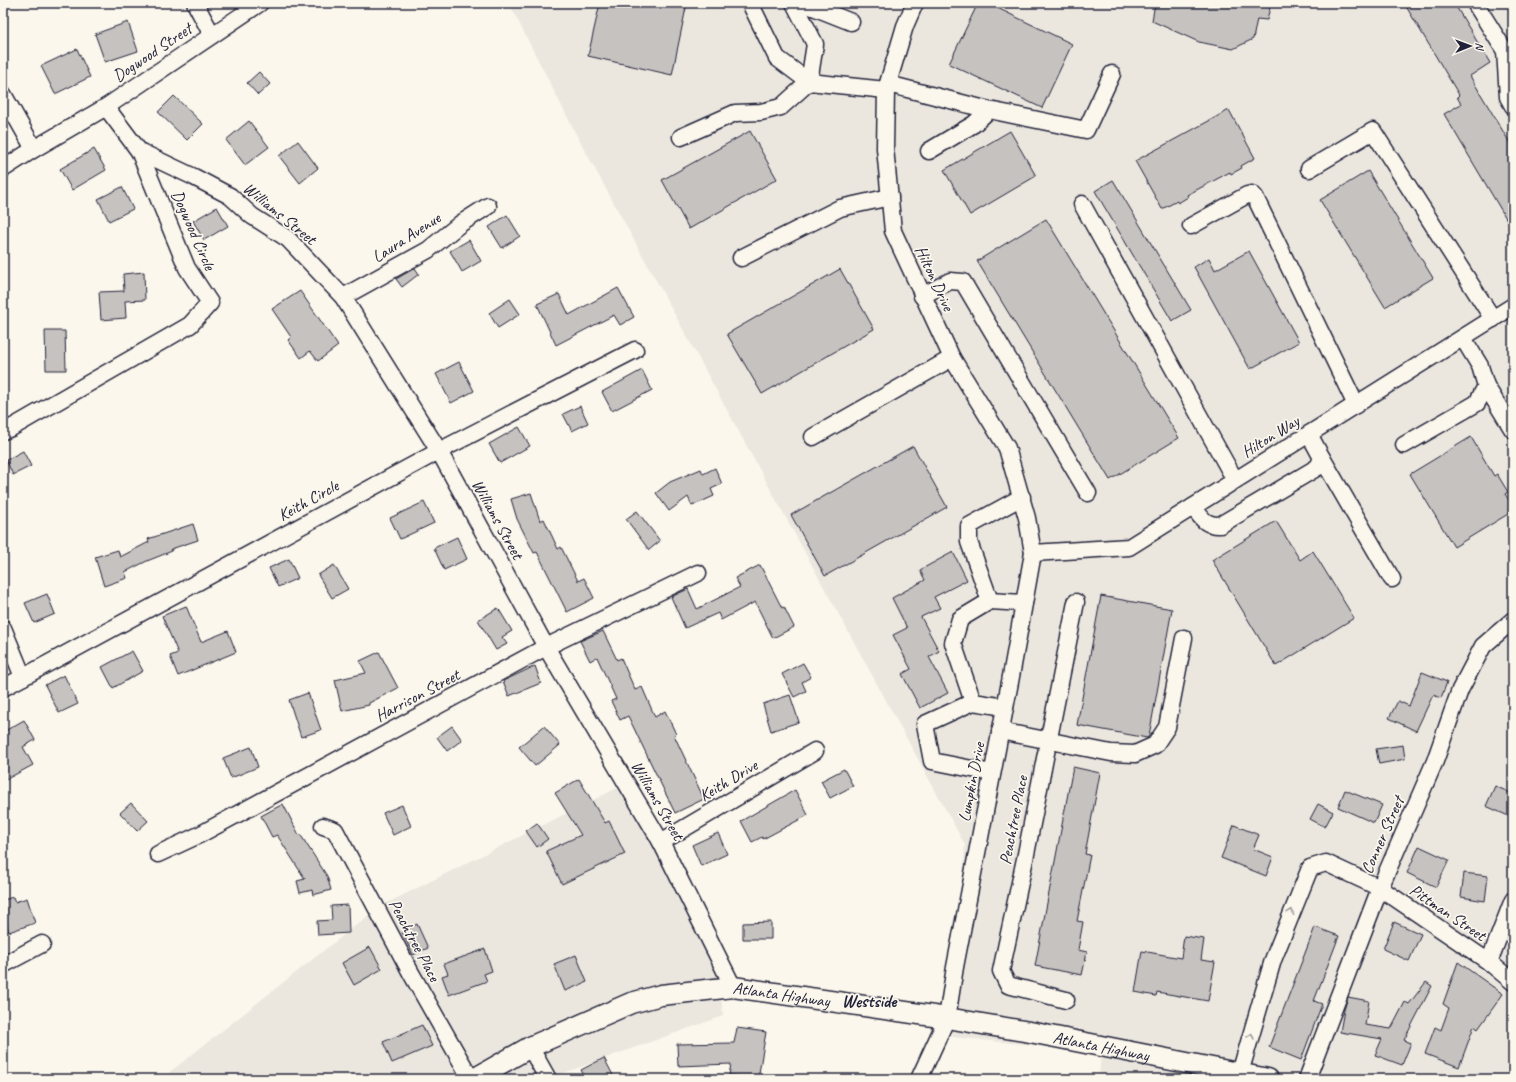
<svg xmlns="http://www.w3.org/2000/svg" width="1516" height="1082" viewBox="0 0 1516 1082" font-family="Caveat,sans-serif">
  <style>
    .built { fill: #ebe7df }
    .building { fill: #c6c2c0; stroke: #22223b }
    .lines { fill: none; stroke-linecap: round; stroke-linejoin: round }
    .minor-casing { stroke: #22223b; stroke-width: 19 }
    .major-casing { stroke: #22223b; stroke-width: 23 }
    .minor { stroke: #fbf7ec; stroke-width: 16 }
    .major { stroke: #fbf7ec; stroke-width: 20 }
    .oneway { stroke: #99979c }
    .labels { text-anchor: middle; stroke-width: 3.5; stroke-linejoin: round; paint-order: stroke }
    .street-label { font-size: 17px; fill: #22223b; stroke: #fbf7ec }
    .neighbourhood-label { font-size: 18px; font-weight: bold; fill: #22223b; stroke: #fbf7ec }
  </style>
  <rect width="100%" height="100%" fill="#fbf7ec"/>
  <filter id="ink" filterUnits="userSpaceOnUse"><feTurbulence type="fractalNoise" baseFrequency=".025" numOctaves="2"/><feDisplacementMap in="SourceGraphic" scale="8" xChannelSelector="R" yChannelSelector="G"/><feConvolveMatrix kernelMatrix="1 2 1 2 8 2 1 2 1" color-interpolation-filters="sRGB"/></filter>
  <g filter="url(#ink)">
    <!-- built -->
    <g class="built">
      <polygon points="509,3 1513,3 1513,1079 1099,1079 1101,1052 952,1037 965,845 576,134"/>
      <polygon points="633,780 717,956 723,1016 547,1079 161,1079 379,907"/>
    </g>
    <!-- building -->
    <g class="building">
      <polygon points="600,3 687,3 672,75 588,56"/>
      <polygon points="978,3 987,3 1072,44 1042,108 949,64"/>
      <polygon points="1155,3 1271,3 1267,20 1257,19 1253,39 1233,49 1199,42 1152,21"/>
      <polygon points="1404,3 1454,3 1490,63 1470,76 1513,148 1513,230 1444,114 1461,104 1457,97 1459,95"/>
      <polygon points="128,22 138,51 105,62 95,34"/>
      <polygon points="77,49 90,77 55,94 41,66"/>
      <polygon points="259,72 270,84 258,95 247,83"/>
      <polygon points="174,96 203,124 187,140 158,112"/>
      <polygon points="1229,110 1255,158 1241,166 1242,168 1231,174 1230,172 1187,195 1188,197 1178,203 1177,201 1162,209 1135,161"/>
      <polygon points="249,121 269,147 245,165 226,140"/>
      <polygon points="750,131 777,179 689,229 662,180"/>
      <polygon points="1010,131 1036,176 970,215 944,170"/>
      <polygon points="298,141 318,168 300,183 279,156"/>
      <polygon points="94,149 106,170 72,190 60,169"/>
      <polygon points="1368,171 1433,278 1385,307 1320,200"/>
      <polygon points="1113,180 1191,310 1172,321 1095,191"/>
      <polygon points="122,187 133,209 109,221 98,199"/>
      <polygon points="217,207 228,226 204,240 193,221"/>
      <polygon points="507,215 520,236 502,248 489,227"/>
      <polygon points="1046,219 1179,438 1110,480 977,261"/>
      <polygon points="469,240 481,261 462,272 450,251"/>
      <polygon points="1249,251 1299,342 1250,369 1194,267 1209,258 1215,270"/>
      <polygon points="415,268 419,274 402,287 396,279"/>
      <polygon points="840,269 874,329 762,394 727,334"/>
      <polygon points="144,272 145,300 125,301 126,318 101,320 99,292 124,291 123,274"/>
      <polygon points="618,288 634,317 620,325 614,315 556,345 537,304 559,294 569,315"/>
      <polygon points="300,291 338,346 318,361 310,351 301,358 288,340 291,337 272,309"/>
      <polygon points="510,299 520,314 498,328 489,313"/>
      <polygon points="45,331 65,331 66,370 46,370"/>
      <polygon points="459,362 474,391 451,403 436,374"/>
      <polygon points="642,370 652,390 612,411 602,392"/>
      <polygon points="580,406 588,423 572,431 563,414"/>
      <polygon points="519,427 530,446 500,463 489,444"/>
      <polygon points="1471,437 1494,476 1497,474 1508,492 1505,494 1513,506 1513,511 1454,547 1410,474"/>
      <polygon points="913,446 947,507 825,576 791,515"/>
      <polygon points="23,451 31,466 13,475 6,460"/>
      <polygon points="715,468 722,484 711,489 714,496 692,506 688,497 669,511 656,493 670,482 701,469 703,474"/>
      <polygon points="531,493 540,521 544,519 558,549 561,547 578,581 584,578 594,598 567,612 537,552 534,553 517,519 511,499"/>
      <polygon points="424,502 434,523 400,539 390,518"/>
      <polygon points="637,511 660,541 649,550 626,519"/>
      <polygon points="1276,521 1300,560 1313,551 1354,618 1276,666 1212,560"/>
      <polygon points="193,524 198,540 171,549 172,551 147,561 125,572 127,578 104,586 95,557 118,550 120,557 149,542 148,539"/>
      <polygon points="457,537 467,559 444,570 434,548"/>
      <polygon points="953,552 967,580 934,597 940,608 921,617 939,651 929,657 948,693 920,708 902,674 911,669 893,635 907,628 892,598 925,580 920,570"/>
      <polygon points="289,559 298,578 278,587 269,568"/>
      <polygon points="334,565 348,589 332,598 318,575"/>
      <polygon points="760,565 782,608 784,607 794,627 773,638 755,602 721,620 718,613 685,628 671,597 688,589 697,609 740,587 735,578"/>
      <polygon points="47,594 55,614 34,623 25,603"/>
      <polygon points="1101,596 1172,609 1149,736 1147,738 1077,725"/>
      <polygon points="186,606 201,642 228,631 236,652 178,676 170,656 178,653 162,616"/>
      <polygon points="498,608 512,631 502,637 507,644 496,650 478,620"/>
      <polygon points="603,631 617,660 621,658 635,690 642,687 655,717 665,711 676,734 674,735 704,799 675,813 628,716 620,720 611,701 616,699 597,657 590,661 580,641"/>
      <polygon points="132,651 143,671 113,688 102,667"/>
      <polygon points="379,652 398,688 369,703 369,705 342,711 335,680 366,673 360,661"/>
      <polygon points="803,663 811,677 802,682 806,691 794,697 782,674"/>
      <polygon points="535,666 541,683 509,696 503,681"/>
      <polygon points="1422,672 1447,682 1441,698 1433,695 1416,731 1389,718 1398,701 1409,706"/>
      <polygon points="64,675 78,704 59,713 45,685"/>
      <polygon points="308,693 321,730 301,737 289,700"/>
      <polygon points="790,695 799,722 771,731 763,704"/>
      <polygon points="24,720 35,740 23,747 33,765 3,781 3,732"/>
      <polygon points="452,726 462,740 447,751 437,737"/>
      <polygon points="544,726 560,745 535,766 519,747"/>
      <polygon points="1403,745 1405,759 1379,764 1376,749"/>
      <polygon points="251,747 258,767 231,778 223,758"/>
      <polygon points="1073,767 1100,773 1085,854 1090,855 1077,921 1083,922 1078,950 1087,952 1082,975 1035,966"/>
      <polygon points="844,769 853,786 830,798 821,781"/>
      <polygon points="579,779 605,823 609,821 625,854 562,884 546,851 581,835 555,793"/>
      <polygon points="1495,786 1513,794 1513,818 1486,806"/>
      <polygon points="795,790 808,815 763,839 762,837 752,842 741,821"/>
      <polygon points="1345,790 1382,805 1374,823 1338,807"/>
      <polygon points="131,803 148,821 137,831 120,813"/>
      <polygon points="283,804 299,835 300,834 327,876 331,890 313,895 312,890 300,893 297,881 305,879 277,835 272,837 261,816"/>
      <polygon points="1318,804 1333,812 1325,827 1310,819"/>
      <polygon points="402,805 411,826 393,835 383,813"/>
      <polygon points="537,823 548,839 537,847 526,831"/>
      <polygon points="1234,825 1259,835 1253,849 1273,857 1266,876 1221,858"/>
      <polygon points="718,833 727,854 701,866 692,845"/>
      <polygon points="1419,846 1449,860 1436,887 1407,873"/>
      <polygon points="1464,873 1488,876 1485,901 1461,897"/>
      <polygon points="13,897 15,902 27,898 35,923 9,932 3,913 3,900"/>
      <polygon points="348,905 349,933 318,935 317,921 332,920 331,906"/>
      <polygon points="771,922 771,939 743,939 743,923"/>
      <polygon points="1394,922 1421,934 1409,961 1383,949"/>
      <polygon points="417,924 428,948 413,955 402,932"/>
      <polygon points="1315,927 1339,936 1314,1001 1322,1004 1301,1060 1269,1047"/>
      <polygon points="1184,936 1204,939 1201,960 1215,962 1208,1001 1157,992 1156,996 1135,992 1142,951 1181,958"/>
      <polygon points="370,947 382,969 354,985 342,963"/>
      <polygon points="485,949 492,971 484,974 487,981 449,995 442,976 448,974 444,964"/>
      <polygon points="576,955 587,982 565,991 554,964"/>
      <polygon points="1458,962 1503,994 1478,1029 1474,1026 1459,1067 1425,1054 1435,1027 1441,1030 1449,1008 1443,1004"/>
      <polygon points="1426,982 1432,986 1404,1040 1411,1043 1402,1065 1375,1055 1382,1039 1340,1032 1344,1010 1348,997 1369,1001 1365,1025 1391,1029 1405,1002 1409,1004"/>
      <polygon points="422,1025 432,1046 392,1063 383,1042"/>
      <polygon points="737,1028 766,1032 758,1079 729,1075 731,1064 678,1066 677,1044 734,1043"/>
      <polygon points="604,1058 615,1079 586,1079 581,1070"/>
    </g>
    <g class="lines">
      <!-- minor casing -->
      <g class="minor-casing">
        <g id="minor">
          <polyline points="195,3 212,35"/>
          <polyline points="750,3 777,58 809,82"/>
          <polyline points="803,3 851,22"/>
          <polyline points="915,3 905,26 886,90 885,148 893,231 952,358 1007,448 1027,518 1033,553 1010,682 955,967 947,1018 919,1079"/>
          <polyline points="1475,3 1505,51 1508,97 1513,106"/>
          <polyline points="809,82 886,90"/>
          <polyline points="888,84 989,110 1086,130 1112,74"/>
          <polyline points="3,94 34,149"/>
          <polyline points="681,137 735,113 761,112 781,107 809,82 815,44 794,3"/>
          <polyline points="139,151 194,177 230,196 252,216 288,239 343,297 439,451 546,647 661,842 733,987"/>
          <polyline points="929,151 974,124 989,110"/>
          <polyline points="3,169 34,149 106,107 260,3"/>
          <polyline points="1309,169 1373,131 1493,319"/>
          <polyline points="1082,204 1235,480"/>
          <polyline points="1191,226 1247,195 1252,194 1255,197 1356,405"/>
          <polyline points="741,258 840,208 890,197"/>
          <polyline points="922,296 950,281 963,282 1088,493"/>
          <polyline points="343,297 428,250 460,224 488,206"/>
          <polyline points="1486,386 1513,430"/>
          <polyline points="3,431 11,428 190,325 210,303 187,268 139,151 106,107"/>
          <polyline points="813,437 952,358"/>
          <polyline points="1404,445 1477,403 1486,386 1480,366 1463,338"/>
          <polyline points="1322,458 1392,579"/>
          <polyline points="1022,497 969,526 969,542 990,601 1024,603"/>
          <path d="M1193,507C1202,518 1205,526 1220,525L1318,467L1322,458L1309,434"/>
          <polyline points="1033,553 1129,547 1513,306"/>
          <polyline points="990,601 960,619 953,643 973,702 1005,707"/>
          <polyline points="3,628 23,677"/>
          <polyline points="3,688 439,451 635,350"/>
          <polyline points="973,702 925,724 932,761 992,773"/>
          <polyline points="1000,731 1111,753 1135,754 1155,745 1167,727 1184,638"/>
          <polyline points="323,826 335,830 411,973 471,1079"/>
          <polyline points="661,842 815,751"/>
          <polyline points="158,854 199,835 546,647 698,573"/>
          <polyline points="1489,962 1513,900"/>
          <polyline points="3,965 42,944"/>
          <polyline points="1066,1000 1008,985 1001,971 1025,859 1076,602"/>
          <polyline points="530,1047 548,1079"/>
          <polyline points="1240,1073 1273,960 1310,868 1326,863 1380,888 1489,962 1513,982"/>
          <polyline points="1307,1079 1380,888 1435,761 1460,690 1483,646 1513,620"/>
        </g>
      </g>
      <!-- major casing -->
      <g class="major-casing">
        <g id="major">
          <path id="s1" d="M474,1079L530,1047L631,1003L661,995L733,987L947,1018L1030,1032L1268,1079"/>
        </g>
      </g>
      <!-- minor -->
      <use href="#minor" class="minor"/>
      <!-- major -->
      <use href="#major" class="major"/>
    </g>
    <!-- one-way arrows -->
    <defs><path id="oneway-chevron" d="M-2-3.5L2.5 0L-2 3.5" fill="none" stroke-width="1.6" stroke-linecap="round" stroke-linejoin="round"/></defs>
    <g class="oneway">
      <use href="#oneway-chevron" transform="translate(1291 912) rotate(-69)"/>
      <use href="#oneway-chevron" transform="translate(1251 1036) rotate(-74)"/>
    </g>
  </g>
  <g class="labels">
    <!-- street labels -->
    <g class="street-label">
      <text transform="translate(152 52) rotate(-34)" y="6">Dogwood Street</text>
      <text transform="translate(280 213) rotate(39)" y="6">Williams Street</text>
      <text transform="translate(194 230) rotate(66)" y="6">Dogwood Circle</text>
      <text transform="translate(406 237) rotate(-33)" y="6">Laura Avenue</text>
      <text transform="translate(935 278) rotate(65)" y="6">Hilton Drive</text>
      <text transform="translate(1270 436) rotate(-32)" y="6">Hilton Way</text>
      <text transform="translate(308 500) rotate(-29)" y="6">Keith Circle</text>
      <text transform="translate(498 519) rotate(61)" y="6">Williams Street</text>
      <text transform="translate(417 695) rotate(-28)" y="6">Harrison Street</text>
      <text transform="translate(728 780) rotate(-31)" y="6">Keith Drive</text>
      <text transform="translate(971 782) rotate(-79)" y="6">Lumpkin Drive</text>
      <text transform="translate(658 800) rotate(60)" y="6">Williams Street</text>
      <text transform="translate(1013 820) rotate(-79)" y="6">Peachtree Place</text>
      <text transform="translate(1382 835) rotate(-66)" y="6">Conner Street</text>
      <text transform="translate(1448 912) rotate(34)" y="6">Pittman Street</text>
      <text transform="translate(415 940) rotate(62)" y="6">Peachtree Place</text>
      <text dy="6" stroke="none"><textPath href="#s1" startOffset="327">Atlanta Highway</textPath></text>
      <text dy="6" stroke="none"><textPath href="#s1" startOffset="651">Atlanta Highway</textPath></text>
    </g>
    <!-- neighbourhood labels -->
    <g class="neighbourhood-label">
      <text x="869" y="1007">Westside</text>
    </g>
  </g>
  <!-- margin -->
  <rect width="1516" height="1082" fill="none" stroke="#fbf7ec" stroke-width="16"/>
  <rect x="8" y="8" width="1500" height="1066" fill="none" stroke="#22223b" stroke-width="1.5" filter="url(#ink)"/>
  <!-- north arrow -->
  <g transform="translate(1470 46) rotate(89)" stroke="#fbf7ec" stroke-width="3" paint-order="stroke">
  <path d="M0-3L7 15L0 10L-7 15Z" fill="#22223b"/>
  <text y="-6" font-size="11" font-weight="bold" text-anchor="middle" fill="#22223b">N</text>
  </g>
</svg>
